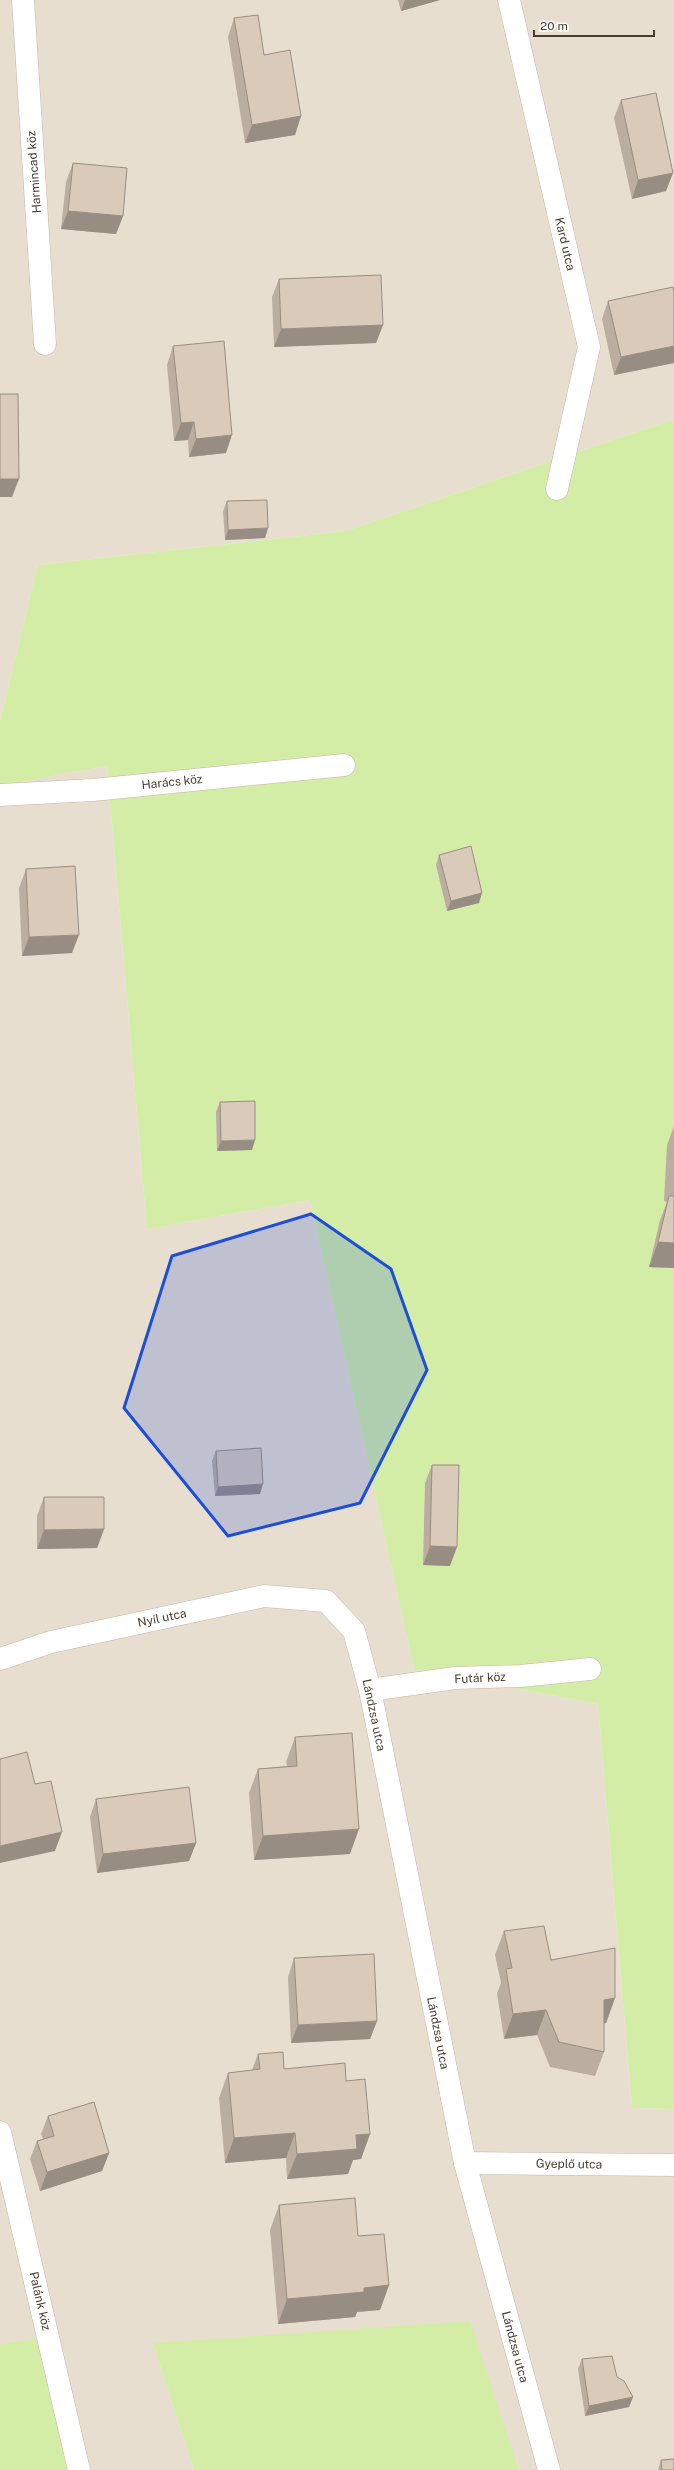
<svg xmlns="http://www.w3.org/2000/svg" width="674" height="2470" viewBox="0 0 674 2470" font-family="'Public Sans',sans-serif">
  <style>
    .residential { fill: #e8ded0 }
    .grass { fill: #d4eda6 }
    .lines { fill: none; stroke-linecap: round; stroke-linejoin: round }
    .minor-casing { stroke: #c3b6a7; stroke-width: 23 }
    .minor { stroke: #fff; stroke-width: 22 }
    .wall { fill: #bbaea0 }
    .shaded-wall { fill: #988d82 }
    .building { fill: #d9caba; stroke: #988d82 }
    .marked { fill: #1d4ed8; fill-opacity: 0.2; stroke: #1d4ed8; stroke-width: 3; stroke-linejoin: round }
    .labels { text-anchor: middle; stroke-width: 3; stroke-linejoin: round; paint-order: stroke }
    .street-label { font-size: 12px; fill: #463c32; stroke: #fff }
  </style>
  <rect width="100%" height="100%" fill="#f4ede2"/>
  <!-- residential -->
  <g class="residential">
    <polygon points="0,0 674,0 674,419 346,531 38,565 0,721"/>
    <polygon points="107,766 147,1229 310,1200 414,1669 598,1704 632,2108 674,2109 674,2470 519,2470 516,2460 153,2343 194,2470 70,2470 0,2344 0,786"/>
  </g>
  <!-- grass -->
  <g class="grass">
    <polygon points="674,419 674,2109 632,2108 598,1704 414,1669 310,1200 147,1229 107,766 0,786 0,721 38,565 346,531"/>
    <polygon points="470,2321 519,2470 194,2470 153,2343"/>
    <polygon points="39,2339 70,2470 0,2470 0,2344"/>
  </g>
  <g class="lines">
    <!-- minor casing -->
    <g class="minor-casing">
      <g id="minor">
        <polyline points="23,0 45,344"/>
        <polyline points="509,0 589,347 557,489"/>
        <polyline points="0,795 93,790 344,765"/>
        <polyline points="0,1659 51,1642 264,1596 326,1601 354,1631 370,1690 465,2163 549,2470"/>
        <polyline points="370,1690 455,1678 521,1676 590,1669"/>
        <polyline points="0,2132 79,2470"/>
        <polyline points="465,2163 674,2165"/>
      </g>
    </g>
    <!-- minor -->
    <use href="#minor" class="minor"/>
  </g>
  <!-- wall -->
  <g class="wall">
    <polygon points="398,0 440,0 401,11"/>
    <polygon points="234,18 301,116 295,135 245,143 228,37"/>
    <polygon points="621,100 666,191 632,199 614,118"/>
    <polygon points="73,163 123,216 116,234 61,229 66,182"/>
    <polygon points="279,279 383,325 376,343 274,347 272,297"/>
    <polygon points="674,292 674,363 614,375 602,319 608,301"/>
    <polygon points="173,346 226,453 189,457 188,440 174,441 167,365"/>
    <polygon points="227,501 268,528 265,538 225,540 223,511"/>
    <polygon points="439,855 479,903 447,911 436,865"/>
    <polygon points="26,869 72,953 22,956 19,888"/>
    <polygon points="220,1102 252,1150 217,1151 216,1112"/>
    <polygon points="674,1126 674,1268 649,1267 660,1220 667,1202 664,1201 667,1145"/>
    <polygon points="216,1451 260,1494 215,1496 212,1461"/>
    <polygon points="432,1465 450,1566 423,1565 425,1483"/>
    <polygon points="44,1497 104,1529 97,1548 37,1549 37,1516"/>
    <polygon points="295,1737 350,1854 254,1860 249,1793 258,1769 287,1766 286,1762"/>
    <polygon points="96,1799 196,1843 189,1861 97,1873 90,1817"/>
    <polygon points="504,1931 551,1960 615,1998 606,2023 604,2023 604,2052 595,2076 550,2067 537,2035 504,2039 497,1993 501,1983 495,1955"/>
    <polygon points="294,1958 377,2021 370,2039 291,2043 288,1977"/>
    <polygon points="258,2054 284,2069 346,2081 370,2134 361,2159 353,2160 348,2174 287,2179 286,2158 225,2163 219,2098 228,2073 252,2070"/>
    <polygon points="48,2116 109,2153 102,2171 40,2191 30,2159 37,2141 43,2139 41,2134"/>
    <polygon points="279,2205 358,2236 389,2285 380,2310 357,2312 355,2317 278,2324 270,2230"/>
    <polygon points="582,2359 617,2377 633,2397 629,2407 585,2416 578,2369"/>
    <polygon points="661,2460 674,2470 658,2470"/>
  </g>
  <!-- shaded-wall -->
  <g class="shaded-wall">
    <polygon points="405,0 440,0 401,11"/>
    <polygon points="301,116 295,135 245,143 252,125"/>
    <polygon points="673,173 666,191 632,199 638,180"/>
    <polygon points="68,211 123,216 116,234 61,229"/>
    <polygon points="383,325 376,343 274,347 281,329"/>
    <polygon points="674,346 674,363 614,375 621,357"/>
    <polygon points="194,422 188,440 174,441 181,423"/>
    <polygon points="232,435 226,453 189,457 196,439"/>
    <polygon points="0,479 19,479 12,497 0,497"/>
    <polygon points="268,528 265,538 225,540 228,530"/>
    <polygon points="482,893 479,903 447,911 451,901"/>
    <polygon points="79,935 72,953 22,956 29,937"/>
    <polygon points="255,1140 252,1150 217,1151 221,1141"/>
    <polygon points="658,1242 674,1243 674,1268 649,1267"/>
    <polygon points="263,1484 260,1494 215,1496 218,1487"/>
    <polygon points="104,1529 97,1548 37,1549 44,1530"/>
    <polygon points="430,1546 457,1547 450,1566 423,1565"/>
    <polygon points="359,1829 350,1854 254,1860 263,1836"/>
    <polygon points="62,1832 55,1851 0,1863 0,1846"/>
    <polygon points="196,1843 189,1861 97,1873 103,1854"/>
    <polygon points="615,1998 606,2023 595,2025 604,2000"/>
    <polygon points="546,2010 537,2035 504,2039 513,2014"/>
    <polygon points="377,2021 370,2039 291,2043 298,2025"/>
    <polygon points="295,2133 286,2158 225,2163 234,2138"/>
    <polygon points="370,2134 361,2159 353,2160 348,2174 287,2179 297,2154 356,2135"/>
    <polygon points="109,2153 102,2171 40,2191 47,2172"/>
    <polygon points="389,2285 380,2310 357,2312 355,2317 278,2324 287,2299 364,2288"/>
    <polygon points="633,2397 629,2407 585,2416 589,2406"/>
  </g>
  <!-- building -->
  <g class="building">
    <polygon points="258,15 264,55 290,50 301,116 252,125 234,18"/>
    <polygon points="656,93 673,173 638,180 621,100"/>
    <polygon points="73,163 127,168 123,216 68,211"/>
    <polygon points="381,275 383,325 281,329 279,279"/>
    <polygon points="673,287 674,292 674,346 621,357 608,301"/>
    <polygon points="224,341 232,435 196,439 194,422 181,423 173,346"/>
    <polygon points="0,394 18,394 19,479 0,479"/>
    <polygon points="267,500 268,528 228,530 227,501"/>
    <polygon points="471,846 482,893 451,901 439,855"/>
    <polygon points="75,866 79,935 29,937 26,869"/>
    <polygon points="255,1101 255,1140 221,1141 220,1102"/>
    <polygon points="669,1196 674,1196 674,1243 658,1242"/>
    <polygon points="261,1448 263,1484 218,1487 216,1451"/>
    <polygon points="432,1465 459,1465 457,1547 430,1546"/>
    <polygon points="44,1497 104,1497 104,1529 44,1530"/>
    <polygon points="352,1733 359,1829 263,1836 258,1769 297,1766 295,1737"/>
    <polygon points="27,1752 35,1784 51,1781 62,1832 0,1846 0,1759"/>
    <polygon points="189,1787 196,1843 103,1854 96,1799"/>
    <polygon points="544,1926 551,1960 615,1948 615,1998 604,2000 604,2052 559,2042 546,2010 513,2014 506,1969 512,1968 504,1931"/>
    <polygon points="374,1954 377,2021 298,2025 294,1958"/>
    <polygon points="283,2052 284,2069 345,2063 346,2081 365,2079 370,2134 356,2135 357,2149 297,2154 295,2133 234,2138 228,2073 260,2069 258,2054"/>
    <polygon points="94,2102 109,2153 47,2172 37,2141 54,2136 48,2116"/>
    <polygon points="355,2198 358,2236 384,2234 389,2285 364,2288 364,2292 287,2299 279,2205"/>
    <polygon points="612,2356 617,2377 624,2381 633,2397 589,2406 582,2359"/>
    <polygon points="674,2459 674,2470 662,2470 661,2460"/>
  </g>
  <!-- marked area -->
  <path class="marked" d="M311,1214L391,1269L427,1370L360,1503L228,1536L124,1408L172,1256Z"/>
  <g class="labels">
    <!-- street labels -->
    <g class="street-label">
      <text transform="translate(34 172) rotate(-94)" y="4">Harmincad köz</text>
      <text transform="translate(565 244) rotate(77)" y="4">Kard utca</text>
      <text transform="translate(172 782) rotate(-6)" y="4">Harács köz</text>
      <text transform="translate(162 1618) rotate(-12)" y="4">Nyíl utca</text>
      <text transform="translate(480 1678) rotate(-3)" y="4">Futár köz</text>
      <text transform="translate(374 1715) rotate(78)" y="4">Lándzsa utca</text>
      <text transform="translate(438 2033) rotate(79)" y="4">Lándzsa utca</text>
      <text transform="translate(569 2164) rotate(1)" y="4">Gyeplő utca</text>
      <text transform="translate(40 2301) rotate(77)" y="4">Palánk köz</text>
      <text transform="translate(515 2347) rotate(75)" y="4">Lándzsa utca</text>
    </g>
  </g>
  <!-- scale -->
  <path d="M534 30v6h120v-6" fill="none" stroke="#463c32" stroke-width="2"/>
  <text x="540" y="30" font-size="12" fill="#463c32" stroke="#ffffff" stroke-width="3" paint-order="stroke">20 m</text>
</svg>
